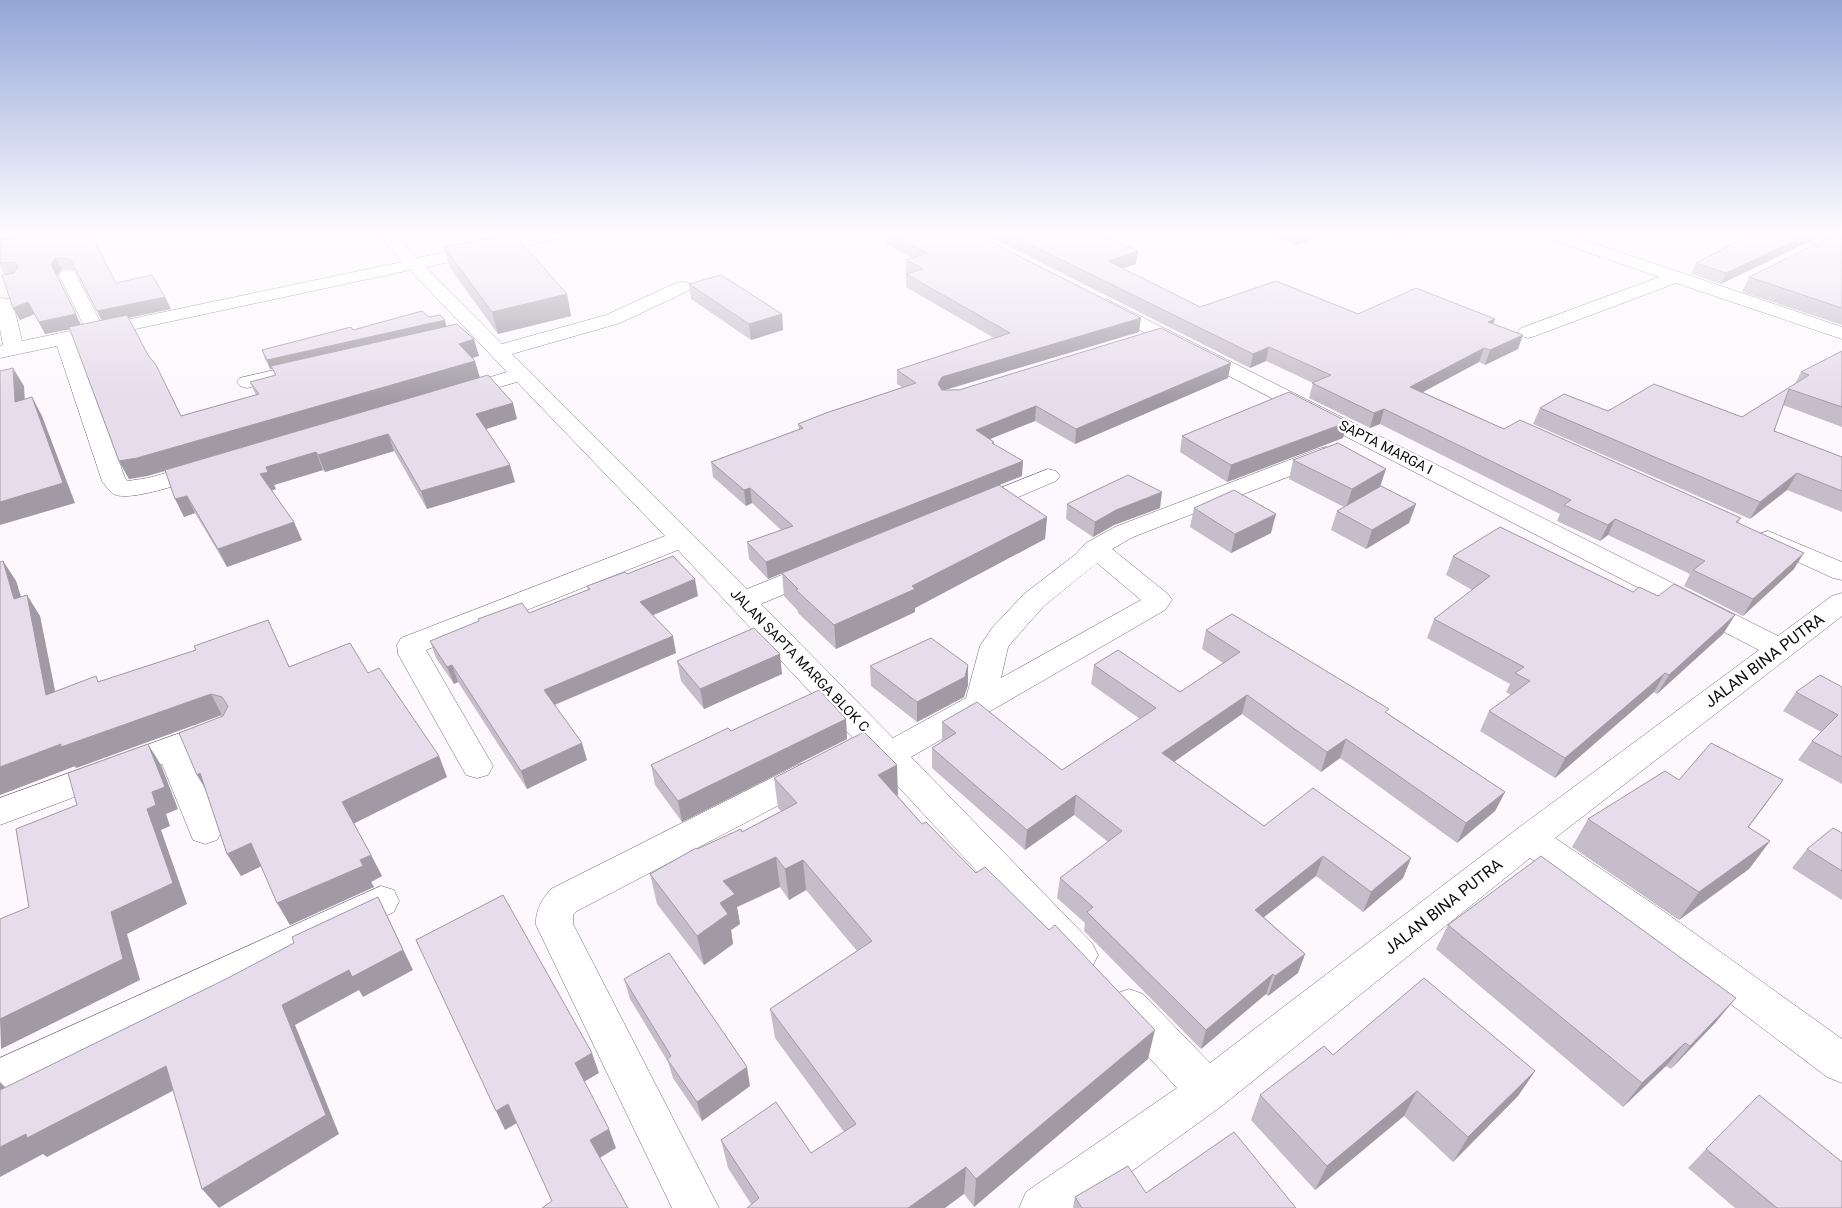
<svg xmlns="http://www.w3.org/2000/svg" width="1842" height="1208" viewBox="0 0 1842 1208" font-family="Roboto,sans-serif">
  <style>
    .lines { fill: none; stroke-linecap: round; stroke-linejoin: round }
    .minor-casing { stroke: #746b78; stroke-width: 1 }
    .minor { fill: #fff; fill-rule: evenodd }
    .wall { fill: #c6bdca; fill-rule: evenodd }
    .shaded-wall { fill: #a19aa4 }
    .building { fill: #e6dceb; stroke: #a19aa4 }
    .labels { text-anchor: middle; stroke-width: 4.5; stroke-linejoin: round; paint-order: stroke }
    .street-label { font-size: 14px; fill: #0d0a0f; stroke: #fff }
    .near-street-label { font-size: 16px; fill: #0d0a0f; stroke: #fff }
  </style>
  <rect width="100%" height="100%" fill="#fcf8fe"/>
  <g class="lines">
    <!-- minor casing -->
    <g class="minor-casing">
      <g id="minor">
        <path d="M379,234H396L417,258L532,234H565L563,237L557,239L426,267L502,344L606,315L676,283L682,282L688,283L691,287L688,291L620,323L512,354L747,589L809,564L818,562L827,564L831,570L827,576L761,604L893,738L966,698L980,646L992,628L1024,594L1076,554L1086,543L1115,527L1318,449L1326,447L1334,449L1337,454L1334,459L1133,537L1112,549L1168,594L1172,600L1165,610L911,757L1092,943L1098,955L1092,967L1079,972L1066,967L678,550L426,650L493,766L488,775L477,778L466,775L398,654L397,645L401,638L665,536L517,382L458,399L451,397L447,393L451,389L507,372L410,270L75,342L125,478L128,481L148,478L204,462L212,464L216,469L212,474C192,480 135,501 116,495C110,493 106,486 102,481L57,346L0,358V346L3,345L0,329V298L10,299L13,303L22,341L85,328L59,275L62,271L68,270L74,271L102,325L402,262ZM1097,563L1141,600L1001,678L1008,647L1012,642L1044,606Z"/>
        <polygon points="1542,234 1567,234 1842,327 1842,339 1676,283 1535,336 1528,338 1521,336 1518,332 1521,328 1659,277 1544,237"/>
        <polygon points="1791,234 1819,234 1834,239 1836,242 1834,245 1828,247 1793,237"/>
        <polygon points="1108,300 1778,636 1832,596 1842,593 1842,616 1555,838 1659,908 1842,1039 1842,1083 1827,1077 1633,930 1530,858 1223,1105 1081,1208 1019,1208 1026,1192 1177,1088 1115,1020 1109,1007 1115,994 1129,989 1143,994 1210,1063 1517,829 1759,650 1101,310 1099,306 1101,302"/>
        <polygon points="296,365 303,367 306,371 303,375 247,388 240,386 237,382 240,378"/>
        <polygon points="1048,469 1056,471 1060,476 1056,481 983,512 974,514 965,512 962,507 965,502"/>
        <polygon points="1768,531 1842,562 1842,580 1833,578 1759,544 1755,539 1759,534"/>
        <polygon points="219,719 230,722 235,730 230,738 190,753 222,830 217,840 205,844 193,840 162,764 0,825 0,798"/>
        <path d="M809,762L821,765L825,774L821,783L577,911L573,915V924L719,1208H672L536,925C535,911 542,899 551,889L797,765Z"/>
        <polygon points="381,886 394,890 399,901 394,912 0,1099 0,1058"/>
      </g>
    </g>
    <!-- minor -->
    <use href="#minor" class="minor"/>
  </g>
  <!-- wall -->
  <g class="wall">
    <path d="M28,234L116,283L165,297L171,309L128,318L181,416L256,395L250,382L275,375L272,368L270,369L265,359L262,350L353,330L429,317L447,326L479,356L472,358L480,378L517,419L486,429L510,465L515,482L427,509L394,451L325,472L323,470L274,485L276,489L272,490L302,540L227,567L195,513L184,517L165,471L147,476L129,479L119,461L70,329L45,334L34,314L20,320L13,308L11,274H4L0,266V240ZM62,269L76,270L102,320L81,325L57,276Z"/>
    <polygon points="887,234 975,234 1139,332 945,390 1228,378 1075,444 1035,421 990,439 1022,476 999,485 1047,517 1045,539 915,608 915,612 836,649 798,613 798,611 784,596 782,573 931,513 768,579 749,559 747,542 781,530 752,503 746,506 713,477 711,462 799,429 798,424 902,387 897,384 897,370 994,338 906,287 906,274 907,273 906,273 906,260 912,258 887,245"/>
    <polygon points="984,234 1100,234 1136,264 1123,268 1200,307 1495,319 1493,324 1518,349 1485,365 1479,362 1423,392 1504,429 1741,518 1738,523 1794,569 1743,616 1684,586 1690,574 1608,535 1600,541 1557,521 1560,514 1380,424 1370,428 1309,398 1313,383 1266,361 1250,368"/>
    <polygon points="1266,234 1325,234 1296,245"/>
    <polygon points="1386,234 1409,234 1399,238"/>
    <polygon points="1752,234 1721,284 1691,274 1696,263"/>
    <polygon points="1842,234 1842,325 1742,292 1749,277"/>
    <polygon points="444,247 567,294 571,316 498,334 450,268"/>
    <polygon points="689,284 782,314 783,330 751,340 691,299"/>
    <polygon points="1842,351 1842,427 1783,405 1774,431 1842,457 1842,512 1787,490 1750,519 1533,424 1540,408 1742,417 1795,384 1801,372"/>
    <polygon points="1182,436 1343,438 1227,482 1180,452"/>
    <polygon points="1293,460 1380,487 1416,504 1409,523 1366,549 1331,530 1337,511 1344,507 1289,479"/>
    <polygon points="1067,504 1160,508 1114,525 1093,537 1066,519"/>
    <polygon points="1194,508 1271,533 1231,553 1190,527"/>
    <polygon points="1453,556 1633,592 1658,596 1735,615 1723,634 1657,694 1654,692 1555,778 1480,731 1489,711 1511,695 1506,692 1510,684 1427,638 1434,619 1472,590 1446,575"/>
    <polygon points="3,561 16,581 21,597 40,616 55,691 100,682 196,650 268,620 289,666 368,673 439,756 447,777 354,823 371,855 382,876 371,882 374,887 290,925 261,866 241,876 227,854 206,790 197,775 222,715 76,768 75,766 0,795 0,562"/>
    <polygon points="627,574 698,596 653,615 676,653 555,705 587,760 527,789 458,682 454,684 436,658 430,641 529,613 588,590 587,586"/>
    <polygon points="1206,630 1387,713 1505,792 1495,811 1457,843 1340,758 1321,772 1242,714 1174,762 1264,826 1411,858 1403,878 1363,912 1316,876 1264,917 1305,954 1298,973 1268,996 1266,994 1201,1049 1084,931 1085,923 1057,898 1060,878 1108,842 1074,815 1025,850 932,768 932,748 942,741 942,722 1062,770 1140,719 1091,684 1094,665 1180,692 1223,663 1202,649"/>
    <polygon points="677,661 782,674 704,709 681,681"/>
    <polygon points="870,666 968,685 964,697 917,722 871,686"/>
    <polygon points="1842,687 1842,784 1798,760 1812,741 1821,732 1783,711 1796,692"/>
    <polygon points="846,719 847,739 682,822 655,785 651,765 731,731"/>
    <polygon points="774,778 898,795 897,795 922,824 1148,1059 974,1207 964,1194 751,1204 728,1168 721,1140 811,1153 844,1132 775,1038 770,1009 857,951 806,890 789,900 780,887 737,907 740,924 731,930 733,944 704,965 657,904 650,874 697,849 742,832 781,811 778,808"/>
    <polygon points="1679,780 1783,780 1748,827 1770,841 1749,869 1679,920 1572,847 1588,819"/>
    <polygon points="1842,833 1842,900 1792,868 1807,849"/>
    <polygon points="1448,925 1716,1022 1671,1069 1666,1066 1623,1107 1436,949"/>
    <polygon points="624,979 750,1086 702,1121 673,1078 668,1062 630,999"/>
    <polygon points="1333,1055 1535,1071 1518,1096 1453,1162 1404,1116 1315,1190 1251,1120 1260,1095"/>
    <polygon points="1706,1149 1842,1208 1735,1208 1688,1168"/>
    <polygon points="1075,1197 1296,1208 1073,1208"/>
  </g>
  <!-- shaded-wall -->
  <g class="shaded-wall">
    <polygon points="1298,234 1325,234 1296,245"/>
    <polygon points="1400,234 1409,234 1399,238"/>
    <polygon points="1809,234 1825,234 1721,284 1726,273"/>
    <polygon points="1138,251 1136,264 1107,274 1108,261"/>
    <polygon points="56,258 62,269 57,276 82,327 45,334 39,322 51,264"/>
    <polygon points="567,294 571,316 498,334 492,312"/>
    <polygon points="165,297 171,309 103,323 97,311"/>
    <polygon points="28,302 35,314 20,320 13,308"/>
    <polygon points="782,314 783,330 751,340 749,324"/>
    <polygon points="1141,318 1139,332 941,391 938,384 942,377"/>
    <polygon points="1495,319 1490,333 1488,322"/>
    <polygon points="445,320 447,328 270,369 267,360"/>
    <polygon points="1523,335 1518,349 1485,365 1490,350"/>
    <polygon points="474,339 479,356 464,360 459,344"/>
    <polygon points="1269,347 1266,361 1250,368 1253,354"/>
    <polygon points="1484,348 1479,362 1406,401 1410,387"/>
    <polygon points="475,361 480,378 147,476 129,479 119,461"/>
    <polygon points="1231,363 1228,378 1075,444 1076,429"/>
    <polygon points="13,368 24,386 26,420 15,402"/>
    <polygon points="32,397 42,416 75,503 0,525 0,502"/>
    <polygon points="513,403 517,419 480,431 476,414"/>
    <polygon points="1036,406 1035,421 975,445 976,430"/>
    <polygon points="1384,409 1380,424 1370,428 1374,413"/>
    <polygon points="1348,422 1343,438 1227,482 1231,465"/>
    <polygon points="388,434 394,451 325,472 318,455"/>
    <polygon points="316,452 323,470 274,485 276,489 268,492 260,474 266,467"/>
    <polygon points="1023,461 1022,476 768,579 766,562"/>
    <polygon points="510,465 515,482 427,509 421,491"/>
    <polygon points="1386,469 1380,487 1346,508 1352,489"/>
    <polygon points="1797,473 1787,490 1750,519 1760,502"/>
    <polygon points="750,488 752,503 746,506 744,490"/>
    <polygon points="1162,492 1160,508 1114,525 1093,537 1095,522 1116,510"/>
    <polygon points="187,496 195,513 184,517 175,499"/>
    <polygon points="1416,504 1409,523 1366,549 1372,530"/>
    <polygon points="1276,514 1271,533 1231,553 1235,534"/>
    <polygon points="1047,517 1045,539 915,608 915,612 836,649 834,625 912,586"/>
    <polygon points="1615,519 1608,535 1600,541 1608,525"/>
    <polygon points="294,522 302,540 227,567 218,549"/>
    <polygon points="1804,553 1794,569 1743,616 1753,599"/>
    <polygon points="3,561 16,581 28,620 14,599"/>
    <polygon points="695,579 698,596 644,619 640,602"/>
    <polygon points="27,595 40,616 60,716 46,695"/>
    <polygon points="1735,615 1723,634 1657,694 1669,675"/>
    <polygon points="673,636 676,653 549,707 544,690"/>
    <polygon points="780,654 782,674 704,709 700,689"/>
    <polygon points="452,665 458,682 454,684 447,667"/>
    <polygon points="968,665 968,685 964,697 917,722 917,702"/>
    <polygon points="1665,673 1654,692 1555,778 1565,758"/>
    <polygon points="211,694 222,715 76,768 75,766 0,795 0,767 61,744"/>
    <polygon points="1247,695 1242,714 1158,773 1162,753"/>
    <polygon points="846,719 847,739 682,822 678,801"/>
    <polygon points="1346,739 1340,758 1321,772 1327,752"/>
    <polygon points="582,743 587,760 527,789 521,771"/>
    <polygon points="148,744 161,765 178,809 166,814 170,826 161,830 187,904 127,934 140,980 1,1049 0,1019 111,912 152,792"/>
    <polygon points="439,756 447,777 353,824 342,802"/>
    <polygon points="897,765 898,795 880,805 878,775"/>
    <polygon points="200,773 210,796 197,775"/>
    <polygon points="1783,780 1763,808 1728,854 1748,827"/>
    <polygon points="1505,792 1495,811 1457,843 1466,823"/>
    <polygon points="1076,795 1074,815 1025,850 1027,830"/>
    <polygon points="1770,841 1749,869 1679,920 1699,892"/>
    <polygon points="251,843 264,865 241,876 227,854"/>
    <polygon points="371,855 382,876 371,882 374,887 290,925 277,903"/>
    <polygon points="1323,856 1316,876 1249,929 1255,910"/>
    <polygon points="776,857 780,887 737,907 740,924 731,930 733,944 704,965 697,936 720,903 723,881"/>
    <polygon points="1411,858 1403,878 1363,912 1371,892"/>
    <polygon points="803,860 806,890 789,900 785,869"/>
    <polygon points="378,897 413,970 363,997 359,990 295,1025 339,1134 219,1208 202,1189 282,1005"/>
    <polygon points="1305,954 1298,973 1268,996 1275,976"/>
    <polygon points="1273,974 1266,994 1201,1049 1206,1030"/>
    <polygon points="1736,998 1716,1022 1671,1069 1690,1046"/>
    <polygon points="1155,1030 1148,1059 974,1207 976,1179"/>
    <polygon points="1685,1043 1666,1066 1623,1107 1642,1083"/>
    <polygon points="592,1053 599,1073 582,1083 575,1063"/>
    <polygon points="166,1066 182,1086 47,1157 43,1154 0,1177 0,1147 26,1134"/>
    <polygon points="747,1067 750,1086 702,1121 697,1102"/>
    <polygon points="1535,1071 1518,1096 1453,1162 1468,1137"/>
    <polygon points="0,1082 13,1095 0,1096"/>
    <polygon points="1417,1091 1404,1116 1315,1190 1327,1166"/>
    <polygon points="508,1104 517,1123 505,1130 496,1111"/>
    <polygon points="609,1129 616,1148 598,1159 590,1140"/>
    <polygon points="966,1167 964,1194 945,1208 908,1208"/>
  </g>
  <!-- building -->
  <g class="building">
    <polygon points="28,234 91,234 116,283 152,275 165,297 97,311 70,259 56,258 51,264 76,314 39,322 28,302 13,308 2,275 14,273 18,266 14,262 0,263 0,240"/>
    <polygon points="507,234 514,234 567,294 492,312 444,247"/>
    <polygon points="891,234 976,234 1141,318 942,377 938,384 942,390 959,390 1161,328 1231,363 1076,429 1036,406 976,430 994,442 992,443 1023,461 766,562 747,542 793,526 750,488 744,490 711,462 803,428 798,424 826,413 916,383 897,370 1010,333 906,274 923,269 906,260 927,253"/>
    <polygon points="1009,234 1100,234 1138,251 1108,261 1200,307 1276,281 1358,314 1416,288 1495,319 1488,322 1523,335 1490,350 1484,348 1410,387 1504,429 1520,420 1741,518 1736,522 1804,553 1753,599 1693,570 1705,561 1615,519 1608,525 1564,505 1571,500 1384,409 1374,413 1312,383 1331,375 1269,347 1253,354"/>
    <polygon points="1752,234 1809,234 1726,273 1696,263"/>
    <polygon points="1836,234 1842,234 1842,308 1749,277"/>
    <polygon points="721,275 782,314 749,324 689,284"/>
    <polygon points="422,311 429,317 440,315 445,320 267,360 262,350 351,327 353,330"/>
    <polygon points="127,315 148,355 156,365 181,416 259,394 250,382 276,375 271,366 457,324 474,339 459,344 475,361 137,458 119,461 69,327"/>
    <polygon points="1842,351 1842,407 1789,389 1774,431 1842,457 1842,491 1797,473 1760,502 1540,408 1564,394 1608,411 1654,384 1742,417 1809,375 1801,372"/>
    <polygon points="13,368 15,402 32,397 63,483 0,502 0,371"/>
    <polygon points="488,375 513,403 476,414 510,465 421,491 388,434 318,455 316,452 266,467 268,472 260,474 294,522 218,549 187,496 175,499 165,470"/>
    <polygon points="1289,392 1348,422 1231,465 1182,436"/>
    <polygon points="1338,443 1386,469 1352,489 1293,460"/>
    <polygon points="1128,475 1162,492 1116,510 1095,522 1067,504"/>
    <polygon points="999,485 1047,517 912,586 915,589 834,625 796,590 798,589 782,573"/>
    <polygon points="1381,486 1416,504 1372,530 1337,511"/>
    <polygon points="1234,490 1276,514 1235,534 1194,508"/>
    <polygon points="1500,527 1633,592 1639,587 1658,596 1674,584 1735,615 1669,675 1665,673 1565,758 1489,711 1530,681 1515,673 1524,667 1434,619 1490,576 1453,556"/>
    <polygon points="673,556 695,579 640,602 673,636 544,690 582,743 521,771 452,665 447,667 430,641 479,621 478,619 522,603 529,613 590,589 587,586 625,572 627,574"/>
    <polygon points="3,561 14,599 27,595 46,695 96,676 98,682 196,650 194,646 268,620 289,667 350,643 368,673 379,668 439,756 342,802 371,855 360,860 363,866 277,903 251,843 227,854 200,773 197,775 179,733 223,716 228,706 222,697 211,694 61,747 61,744 0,767 0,562"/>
    <polygon points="1232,614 1389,709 1385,712 1505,792 1466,823 1346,739 1327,752 1247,695 1162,753 1264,826 1313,788 1411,858 1371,892 1323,856 1255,910 1305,954 1275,976 1273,974 1206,1030 1087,912 1093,907 1060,878 1122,831 1076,795 1027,830 932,748 956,733 942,722 977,702 1062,770 1156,708 1094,665 1118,650 1180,692 1240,652 1206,630"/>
    <polygon points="754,628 780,654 700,689 677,661"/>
    <polygon points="931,638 968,665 965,677 917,702 870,666"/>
    <polygon points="1820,675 1842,687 1842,757 1812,741 1838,715 1796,692"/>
    <polygon points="819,690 846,719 678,801 651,765 728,728 731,731"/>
    <polygon points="864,732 897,765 878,775 922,824 926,822 976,873 985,867 1049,930 1055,925 1155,1030 976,1179 966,1167 908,1208 747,1208 759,1198 721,1140 776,1102 811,1153 856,1124 770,1009 872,941 803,860 785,869 776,857 723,881 735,894 720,903 728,914 697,936 650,874 696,848 697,849 741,829 742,832 797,803 774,778"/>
    <polygon points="1711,743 1783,780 1748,827 1770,841 1699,892 1588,819 1665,771 1679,780"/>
    <polygon points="148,744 165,787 152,792 156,805 147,809 173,883 111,912 123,959 0,1019 0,919 29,907 16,829 77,805 68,773"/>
    <polygon points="1833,828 1842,833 1842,871 1807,849"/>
    <polygon points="1541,856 1736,998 1690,1046 1685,1043 1642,1083 1448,925"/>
    <polygon points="503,895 592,1053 575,1063 609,1129 590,1140 628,1208 542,1208 552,1201 508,1104 496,1111 416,940"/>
    <polygon points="378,897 403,950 352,977 349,970 282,1005 326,1115 202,1189 166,1066 27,1138 26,1134 0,1147 0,1090 228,978 294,943 292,937"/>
    <polygon points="669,953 747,1067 697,1102 667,1059 671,1056 624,979"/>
    <polygon points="1424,978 1535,1071 1468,1137 1417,1091 1327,1166 1260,1095 1324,1046 1333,1055"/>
    <polygon points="1759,1095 1842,1162 1842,1208 1777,1208 1706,1149"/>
    <polygon points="1234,1132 1296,1208 1082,1208 1075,1197 1128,1166 1146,1193"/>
  </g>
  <!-- sky -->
  <linearGradient id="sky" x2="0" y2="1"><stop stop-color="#93a6d8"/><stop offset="0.58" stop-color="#fefcff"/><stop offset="1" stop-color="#fefcff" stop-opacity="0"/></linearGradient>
  <rect width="1842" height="403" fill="url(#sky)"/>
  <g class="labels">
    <!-- street labels -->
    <g class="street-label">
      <text transform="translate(1386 447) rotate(27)" y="5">SAPTA MARGA I</text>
      <text transform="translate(800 660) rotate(46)" y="5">JALAN SAPTA MARGA BLOK C</text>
    </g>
    <!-- near-street labels -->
    <g class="near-street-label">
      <text transform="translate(1764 660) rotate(-37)" y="6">JALAN BINA PUTRA</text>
      <text transform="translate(1443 906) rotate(-38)" y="6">JALAN BINA PUTRA</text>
    </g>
  </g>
</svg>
